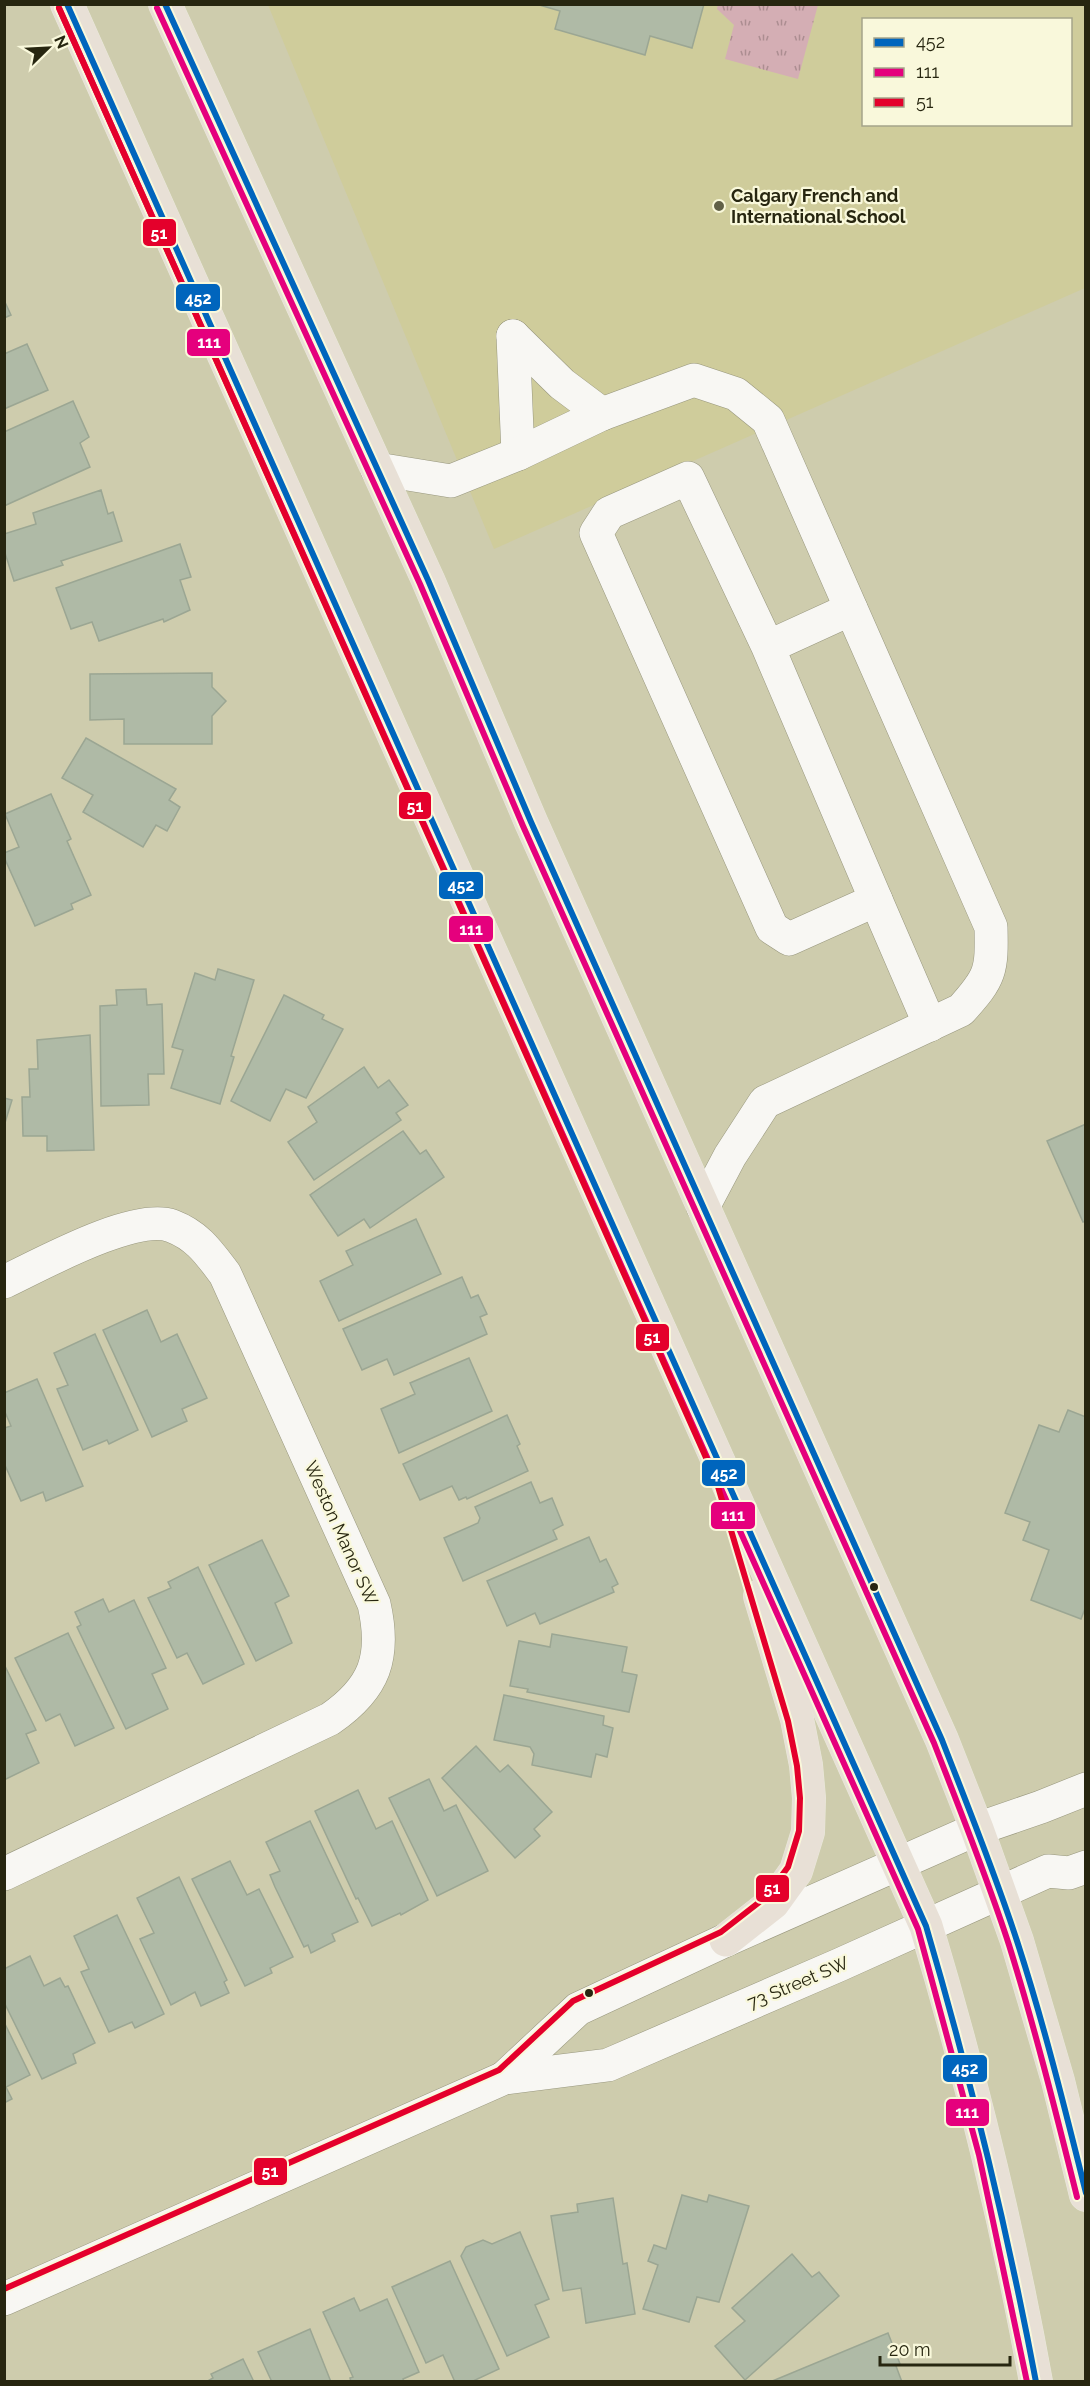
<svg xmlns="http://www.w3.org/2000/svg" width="1090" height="2386" viewBox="0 0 1090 2386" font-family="Raleway,sans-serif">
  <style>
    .built { fill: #cfcc9b; fill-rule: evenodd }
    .park { fill: url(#park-tufts) }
    .building { fill: #afbaa6; stroke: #9ba693; stroke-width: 1.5 }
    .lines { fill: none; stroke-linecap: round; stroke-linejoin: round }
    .minor-casing { stroke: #98977e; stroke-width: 34 }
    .major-casing { stroke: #e9e8da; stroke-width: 34 }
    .minor { stroke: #f8f7f3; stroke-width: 33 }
    .major { stroke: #e8e0d6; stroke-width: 33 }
    .bus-1-casing { stroke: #f9f8db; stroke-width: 10 }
    .bus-2-casing { stroke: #f9f8db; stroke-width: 10 }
    .bus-3-casing { stroke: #f9f8db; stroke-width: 10 }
    .bus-1 { stroke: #0065bd; stroke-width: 6 }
    .bus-2 { stroke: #e5007d; stroke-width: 6 }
    .bus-3 { stroke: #e4002b; stroke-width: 6 }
    .poi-dot { fill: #616047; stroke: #f9f8db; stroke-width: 2 }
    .bus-dot { fill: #272610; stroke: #f9f8db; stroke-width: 2 }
    .labels { text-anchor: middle; stroke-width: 4.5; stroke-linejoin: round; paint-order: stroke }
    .poi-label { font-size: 18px; font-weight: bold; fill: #272610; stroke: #f9f8db; text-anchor: start }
    .street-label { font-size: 18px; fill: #272610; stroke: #f9f8db }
    .line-badge { stroke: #f9f8db; stroke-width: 2 }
    .badge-label { font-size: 16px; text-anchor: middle; font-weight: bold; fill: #fff }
  </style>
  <defs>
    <pattern id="park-tufts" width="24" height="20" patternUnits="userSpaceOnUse" patternTransform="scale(1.5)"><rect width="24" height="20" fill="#d4aeb4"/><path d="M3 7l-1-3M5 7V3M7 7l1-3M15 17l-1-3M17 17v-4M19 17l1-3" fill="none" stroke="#ac8d91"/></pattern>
  </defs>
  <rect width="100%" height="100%" fill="#ceccad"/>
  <!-- built -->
  <path class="built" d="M268,5H1085V288L494,549ZM864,20H1070V124H864Z"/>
  <!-- park -->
  <polygon class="park" points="718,4 818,5 798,79 725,59 734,25 717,9"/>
  <!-- building -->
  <g class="building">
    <polygon points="536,4 704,4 692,48 650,36 645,55 555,29 560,11"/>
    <polygon points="4,300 11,315 4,318"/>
    <polygon points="27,344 48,390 4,409 4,354"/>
    <polygon points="73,401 89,437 80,443 90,467 4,506 4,432"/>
    <polygon points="101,490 108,514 113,512 122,541 61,561 63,565 14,581 4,550 4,534 36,524 33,513"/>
    <polygon points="180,544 191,577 180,580 190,610 164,622 163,619 99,641 92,622 71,629 56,588"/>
    <polygon points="212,673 212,687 226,701 212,716 212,744 124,744 124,719 90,720 90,674"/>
    <polygon points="86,738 176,789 169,800 180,807 167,831 156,825 143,847 83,812 93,795 62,778"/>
    <polygon points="51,794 71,839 67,841 91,895 71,904 73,909 35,926 4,857 4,853 19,847 5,814"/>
    <polygon points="218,969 254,980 231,1056 234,1057 220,1104 171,1088 183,1050 172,1047 195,973 215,980"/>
    <polygon points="146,989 147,1005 162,1004 164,1074 148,1074 149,1105 101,1106 100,1006 117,1005 116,990"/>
    <polygon points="284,995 324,1015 322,1019 343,1029 306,1098 286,1089 270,1121 231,1101"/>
    <polygon points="90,1035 94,1150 47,1151 47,1136 23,1136 22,1097 30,1097 29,1069 38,1069 37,1040"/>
    <polygon points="364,1067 378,1088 389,1080 408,1105 396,1113 401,1120 314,1180 288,1142 317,1122 308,1107"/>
    <polygon points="4,1098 12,1100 4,1126"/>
    <polygon points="1086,1124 1086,1221 1083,1222 1047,1141"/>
    <polygon points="403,1131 420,1154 426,1150 444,1177 370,1228 364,1219 338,1236 310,1195"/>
    <polygon points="416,1219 441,1274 339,1321 320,1281 353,1265 346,1251"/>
    <polygon points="462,1277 471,1298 478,1295 487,1314 480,1317 487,1334 394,1375 387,1359 362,1370 343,1329"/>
    <polygon points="147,1310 161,1342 177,1334 207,1398 182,1409 187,1421 152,1437 103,1330"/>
    <polygon points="95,1334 138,1430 109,1444 107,1440 83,1450 57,1389 68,1385 54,1353"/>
    <polygon points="469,1358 492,1411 399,1453 381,1409 415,1394 410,1383"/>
    <polygon points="37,1379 83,1486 46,1501 43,1492 21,1501 4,1463 4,1428 11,1426 5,1412 4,1393"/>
    <polygon points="1068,1410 1086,1417 1086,1606 1081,1619 1031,1600 1049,1550 1023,1540 1030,1522 1005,1513 1039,1425 1059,1432"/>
    <polygon points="507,1415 520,1444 517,1446 528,1471 467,1499 466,1497 459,1500 452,1486 420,1500 403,1464"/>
    <polygon points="531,1482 540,1503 552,1498 563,1525 553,1530 557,1539 463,1581 444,1538 478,1523 480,1518 475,1507"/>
    <polygon points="589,1537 600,1562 606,1559 618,1584 612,1587 614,1592 540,1624 535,1613 507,1626 487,1581"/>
    <polygon points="262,1540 289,1596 275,1603 292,1643 256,1661 209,1565"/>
    <polygon points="198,1567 244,1664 203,1684 187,1653 177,1658 148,1598 171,1588 168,1582"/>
    <polygon points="103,1599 109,1612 134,1600 166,1668 152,1674 168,1709 126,1729 77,1627 81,1625 75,1612"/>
    <polygon points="68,1633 114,1728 75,1746 60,1714 46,1721 15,1658"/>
    <polygon points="552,1634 627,1647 622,1672 637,1675 629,1712 527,1692 528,1689 510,1686 519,1641 550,1647"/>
    <polygon points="4,1664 36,1730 26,1734 39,1763 4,1780"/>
    <polygon points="504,1695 604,1716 603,1725 613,1728 607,1757 596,1754 591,1777 532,1765 534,1754 530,1747 494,1740"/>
    <polygon points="476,1746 500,1772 508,1765 552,1812 534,1829 540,1836 515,1858 442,1778"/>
    <polygon points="429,1779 444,1811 456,1805 488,1871 437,1896 389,1798"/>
    <polygon points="358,1790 376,1829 392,1821 428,1900 401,1915 400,1913 372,1926 358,1898 356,1899 315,1811"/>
    <polygon points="310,1821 358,1922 332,1934 335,1941 311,1953 308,1945 304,1947 275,1887 270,1875 280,1871 266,1842"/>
    <polygon points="230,1861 247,1895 259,1889 293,1957 270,1968 272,1973 245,1986 192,1879"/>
    <polygon points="179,1877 227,1980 224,1982 229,1993 201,2006 195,1992 171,2005 140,1939 154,1933 137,1898"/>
    <polygon points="117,1915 164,2014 135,2028 132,2022 109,2032 81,1972 89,1969 74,1936"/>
    <polygon points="30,1956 44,1986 60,1978 65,1987 68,1986 95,2043 73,2054 76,2063 42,2079 4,2002 4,1969"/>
    <polygon points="4,2022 30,2075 6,2087 12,2099 4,2103"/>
    <polygon points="682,2195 707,2202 709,2195 749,2206 719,2302 697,2297 689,2322 643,2309 658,2265 648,2261 654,2245 666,2249"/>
    <polygon points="613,2198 623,2264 627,2263 635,2314 586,2323 581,2288 563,2291 551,2216 578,2212 577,2204"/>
    <polygon points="520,2232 549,2299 535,2305 549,2337 507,2356 461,2256 466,2247 483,2240 492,2244"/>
    <polygon points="792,2254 812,2277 819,2272 839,2296 745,2380 715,2346 745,2321 732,2308"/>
    <polygon points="450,2261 499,2369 471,2382 455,2382 443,2355 426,2363 392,2287"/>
    <polygon points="354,2298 360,2311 387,2299 419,2372 403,2379 404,2382 351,2382 350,2378 353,2377 323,2312"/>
    <polygon points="310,2329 331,2382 272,2382 258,2352"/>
    <polygon points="888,2333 900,2364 896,2366 902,2382 770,2382"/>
    <polygon points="243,2359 254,2382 206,2382 213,2378 211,2374"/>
  </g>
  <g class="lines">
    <!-- minor casing -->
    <g class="minor-casing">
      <g id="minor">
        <polyline points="513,336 562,384 602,414"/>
        <polyline points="513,336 518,454"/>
        <path d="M377,469L451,481L518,454L602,414L694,380L736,394L768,420L991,927C992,971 991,977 961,1010L765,1102L730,1156L703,1207"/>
        <polyline points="768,647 876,900 789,939 772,928 596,533 609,513 688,478 768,647 851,609"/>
        <polyline points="876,900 930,1025"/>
        <path d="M4,1282C40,1265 135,1212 172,1226C198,1236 209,1253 225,1274L374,1604C386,1657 375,1688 330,1719L4,1874"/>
        <polyline points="504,2078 578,2009 726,1940 977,1829 1041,1807 1086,1789"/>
        <polyline points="4,2299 504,2078 608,2065 839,1965 1048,1871 1069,1873 1086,1867"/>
      </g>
    </g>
    <!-- major casing -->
    <g class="major-casing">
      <g id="major">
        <path d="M67,4L926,1926C971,2076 1008,2228 1036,2382"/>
        <polyline points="165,4 428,580 531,822 942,1740 977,1829 1017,1941 1058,2081 1086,2195"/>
        <polyline points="726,1940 773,1903 796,1871 808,1832 809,1798 806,1765 797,1719 760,1596"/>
      </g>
    </g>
    <!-- minor -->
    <use href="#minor" class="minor"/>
    <!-- major -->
    <use href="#major" class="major"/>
    <!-- bus-1 casing -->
    <g class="bus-1-casing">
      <g id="bus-1">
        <path d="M67,4L926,1926C970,2076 1007,2228 1036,2382"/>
        <path d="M165,4L428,580L531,822L942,1740C968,1807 995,1873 1017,1941C1044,2024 1065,2109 1086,2193"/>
      </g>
    </g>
    <!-- bus-2 casing -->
    <g class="bus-2-casing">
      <g id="bus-2">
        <polyline points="59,8 918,1929 979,2155 1027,2382"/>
        <path d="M157,8L420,584L523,826L934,1743C960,1810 987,1877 1009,1945C1035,2028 1056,2113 1077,2197"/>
      </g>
    </g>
    <!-- bus-3 casing -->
    <g class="bus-3-casing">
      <polyline id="bus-3" points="4,2289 499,2070 573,2001 721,1932 766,1897 788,1867 799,1831 800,1798 797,1766 788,1721 716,1480 59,8"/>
    </g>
    <!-- bus-1 -->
    <use href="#bus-1" class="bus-1"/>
    <!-- bus-2 -->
    <use href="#bus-2" class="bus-2"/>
    <!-- bus-3 -->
    <use href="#bus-3" class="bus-3"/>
  </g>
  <!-- markers -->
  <circle class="poi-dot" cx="719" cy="206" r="6"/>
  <g class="bus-dot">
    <circle cx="874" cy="1587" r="5"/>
    <circle cx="589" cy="1993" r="5"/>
  </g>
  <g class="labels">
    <!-- poi labels -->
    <g class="poi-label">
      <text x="731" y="202">Calgary French and<tspan x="731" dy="21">International School</tspan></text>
    </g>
    <!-- street labels -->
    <g class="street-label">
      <text transform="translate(341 1533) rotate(66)" y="6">Weston Manor SW</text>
      <text transform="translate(798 1983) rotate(-23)" y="6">73 Street SW</text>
    </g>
  </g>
  <g class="line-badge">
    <rect x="142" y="218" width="35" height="29" rx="6" fill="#e4002b"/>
    <rect x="175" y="283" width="46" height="29" rx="6" fill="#0065bd"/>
    <rect x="186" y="328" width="45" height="29" rx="6" fill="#e5007d"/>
    <rect x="398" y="791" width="34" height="29" rx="6" fill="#e4002b"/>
    <rect x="438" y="871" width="46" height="29" rx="6" fill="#0065bd"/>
    <rect x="448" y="915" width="46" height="28" rx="6" fill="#e5007d"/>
    <rect x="635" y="1323" width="35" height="29" rx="6" fill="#e4002b"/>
    <rect x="701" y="1459" width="45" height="28" rx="6" fill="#0065bd"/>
    <rect x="710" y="1501" width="46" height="29" rx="6" fill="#e5007d"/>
    <rect x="755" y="1874" width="35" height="29" rx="6" fill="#e4002b"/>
    <rect x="942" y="2054" width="46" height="29" rx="6" fill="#0065bd"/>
    <rect x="945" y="2098" width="45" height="29" rx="6" fill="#e5007d"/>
    <rect x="253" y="2157" width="35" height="29" rx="6" fill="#e4002b"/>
  </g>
  <g class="badge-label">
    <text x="159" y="239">51</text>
    <text x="198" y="304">452</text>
    <text x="209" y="348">111</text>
    <text x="415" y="812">51</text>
    <text x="461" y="891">452</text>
    <text x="471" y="935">111</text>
    <text x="652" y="1343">51</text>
    <text x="724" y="1479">452</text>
    <text x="733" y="1521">111</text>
    <text x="772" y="1894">51</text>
    <text x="965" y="2074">452</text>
    <text x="967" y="2118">111</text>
    <text x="270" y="2177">51</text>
  </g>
  <!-- border -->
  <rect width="1090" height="2386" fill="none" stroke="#272610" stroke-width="12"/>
  <!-- legend -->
  <rect x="862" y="18" width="210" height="108" fill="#f9f8db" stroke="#a5a48a" stroke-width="1.5"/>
  <rect x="874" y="38" width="30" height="9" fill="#0065bd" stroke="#a5a48a" stroke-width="1.5"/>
  <text x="916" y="48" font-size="18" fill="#272610">452</text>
  <rect x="874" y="68" width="30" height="9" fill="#e5007d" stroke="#a5a48a" stroke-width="1.5"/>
  <text x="916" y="78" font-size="18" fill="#272610">111</text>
  <rect x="874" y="98" width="30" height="9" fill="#e4002b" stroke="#a5a48a" stroke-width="1.5"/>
  <text x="916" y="108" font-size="18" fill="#272610">51</text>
  <!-- north arrow -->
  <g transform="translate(48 48) rotate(66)" stroke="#f9f8db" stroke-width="4.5" paint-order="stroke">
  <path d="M0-4.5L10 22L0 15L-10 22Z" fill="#272610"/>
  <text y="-9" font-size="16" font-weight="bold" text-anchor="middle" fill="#272610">N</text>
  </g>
  <!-- scale -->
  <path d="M880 2356v9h130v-9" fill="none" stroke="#272610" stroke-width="3"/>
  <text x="889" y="2356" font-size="18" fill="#272610" stroke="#f9f8db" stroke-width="4.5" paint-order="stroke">20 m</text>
</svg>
